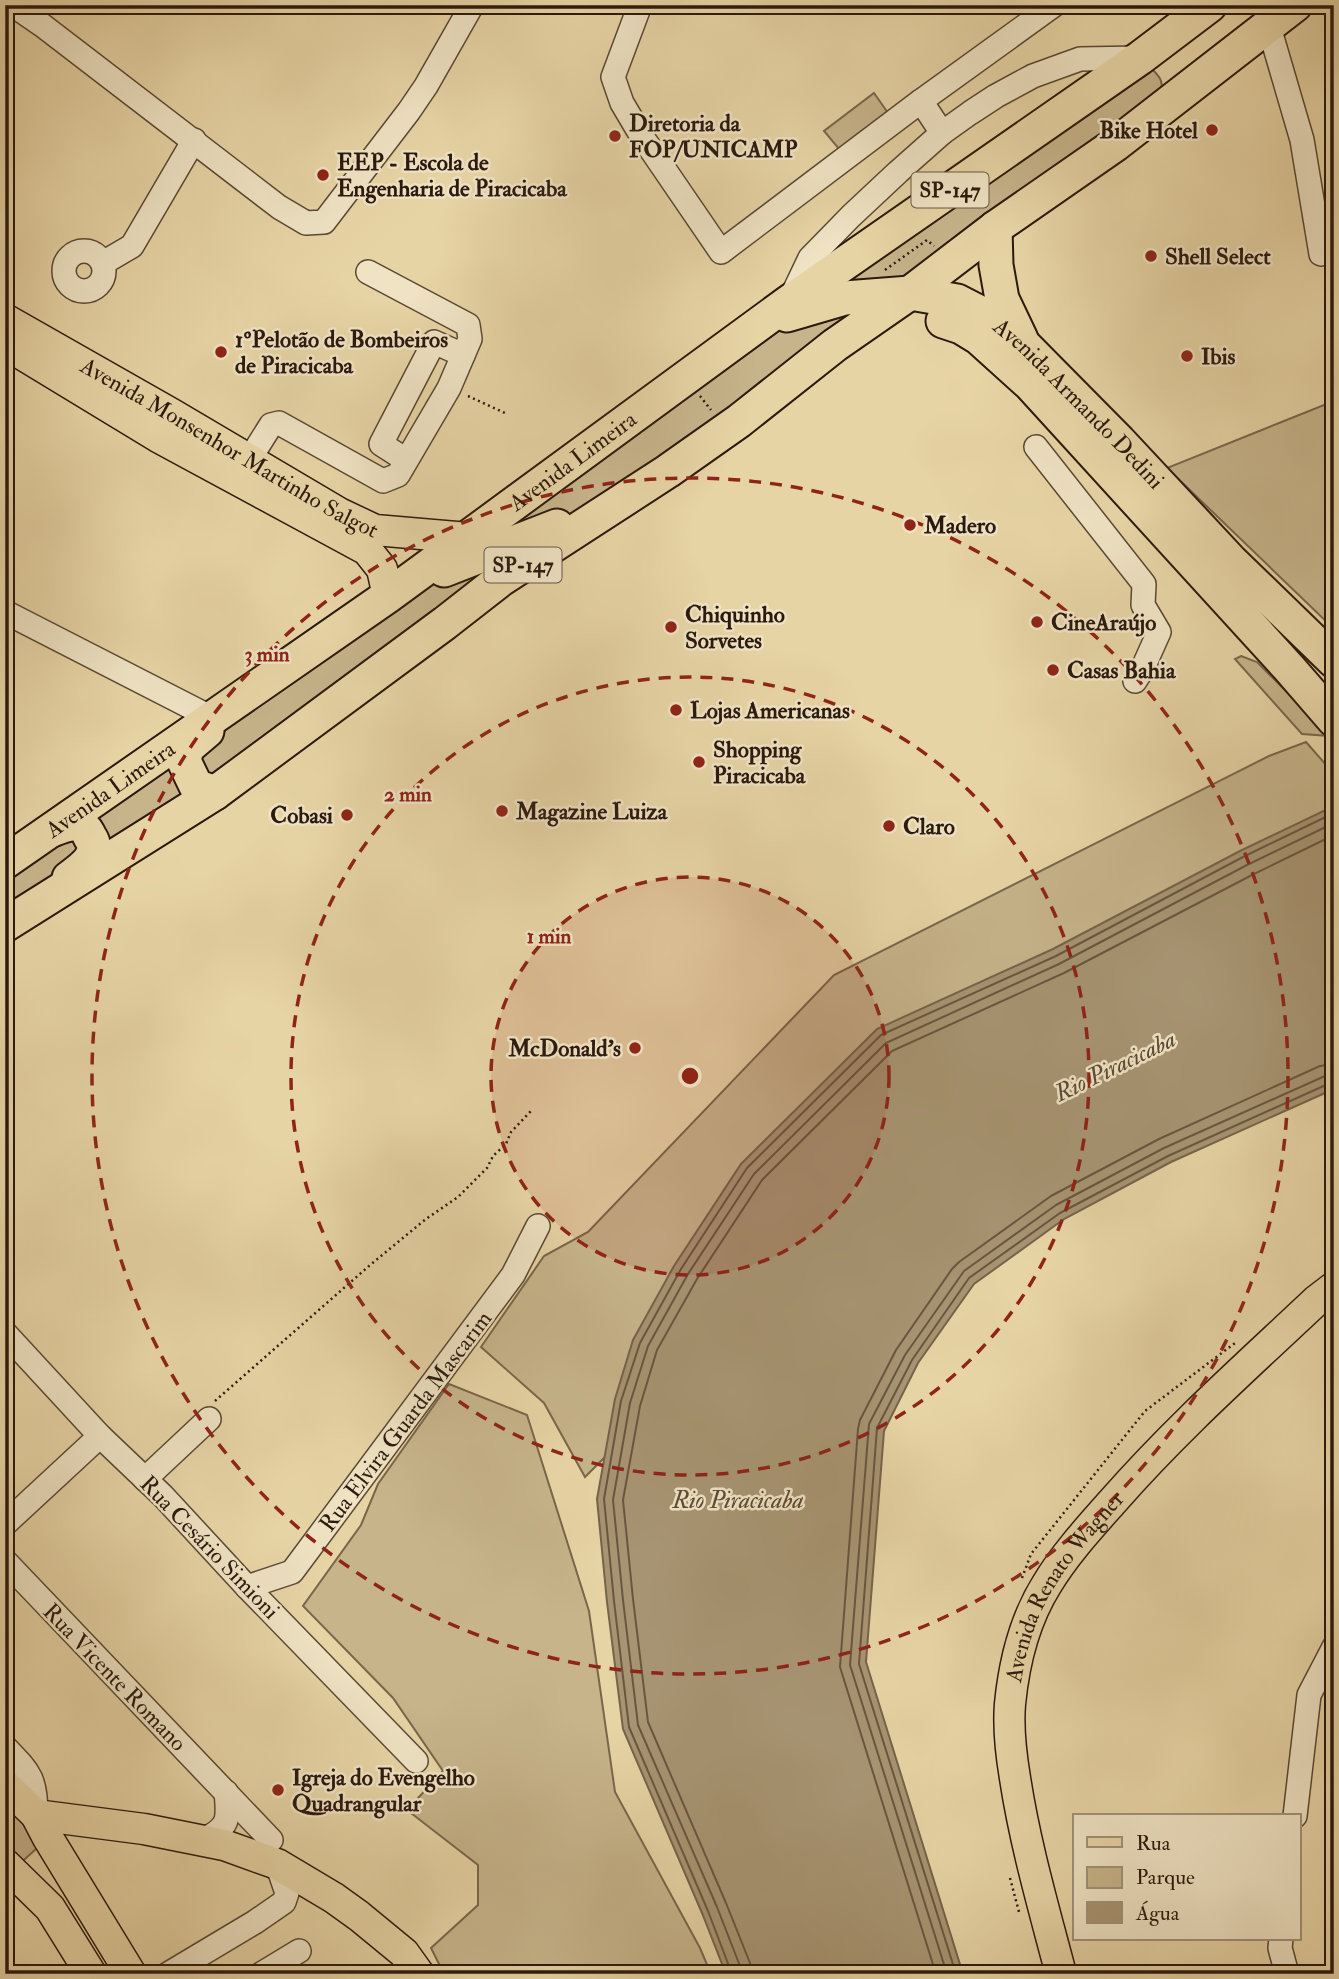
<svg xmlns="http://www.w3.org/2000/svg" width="1339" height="1979" viewBox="0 0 1339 1979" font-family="'IM FELL Double Pica',serif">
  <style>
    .green { fill: #c7b48b; stroke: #79664c; stroke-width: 2 }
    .water { fill: #a79472; stroke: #75634a; stroke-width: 2 }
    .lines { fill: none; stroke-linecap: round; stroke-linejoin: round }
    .shore { stroke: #695640; stroke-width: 2 }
    .minor-casing { stroke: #5a4834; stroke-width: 26 }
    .major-casing { stroke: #2b190e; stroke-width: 33 }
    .highway-casing { stroke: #2b190e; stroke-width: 37 }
    .path { stroke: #2b190e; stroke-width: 2.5; stroke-dasharray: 2 3.5; stroke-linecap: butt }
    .minor { stroke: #efe3c4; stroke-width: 23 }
    .major { stroke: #e7d4a5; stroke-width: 30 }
    .highway { stroke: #e7d4a5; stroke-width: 33 }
    .ring { fill: none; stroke: #8f2418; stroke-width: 3.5; stroke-dasharray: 12 9 }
    .poi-dot { fill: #8f2418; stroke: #efe3c4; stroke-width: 2.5 }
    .labels { text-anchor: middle; stroke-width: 5; stroke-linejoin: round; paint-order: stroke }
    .shield { fill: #efe3c4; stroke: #665645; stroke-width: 2 }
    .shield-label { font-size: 21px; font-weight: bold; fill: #2b190e }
    .poi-label { font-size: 23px; font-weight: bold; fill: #2b190e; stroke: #efe3c4; text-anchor: start }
    .street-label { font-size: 23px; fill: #2b190e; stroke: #efe3c4 }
    .water-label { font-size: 24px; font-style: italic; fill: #5d4a36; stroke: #efe3c4 }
    .centre { fill: #8f2418; stroke: #efe3c4; stroke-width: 3.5 }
    .ring-label { font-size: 21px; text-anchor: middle; font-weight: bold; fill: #8f2418; stroke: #efe3c4; stroke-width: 5; stroke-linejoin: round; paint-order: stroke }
  </style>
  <rect width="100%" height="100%" fill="#e7d4a5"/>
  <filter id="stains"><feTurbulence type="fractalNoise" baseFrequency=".00286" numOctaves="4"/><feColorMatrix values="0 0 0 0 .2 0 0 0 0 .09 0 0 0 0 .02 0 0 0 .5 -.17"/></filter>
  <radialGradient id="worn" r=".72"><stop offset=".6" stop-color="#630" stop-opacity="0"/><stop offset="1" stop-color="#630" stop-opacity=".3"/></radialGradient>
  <!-- green -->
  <g class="green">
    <path d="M1140,58C1158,75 1167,77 1159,103L5,925V861Z"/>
    <polygon points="874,93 888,113 839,149 824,131"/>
    <polygon points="1334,401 1334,629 1167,468"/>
    <polygon points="1241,656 1257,662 1330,736 1302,734 1235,659"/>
    <polygon points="1306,742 1334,774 1334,806 1173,887 585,1477 544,1403 481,1347 544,1256 588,1232 834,975 1269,756"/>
    <polygon points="449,1384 527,1415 589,1611 615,1792 700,1948 711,1974 444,1974 431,1948 478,1905 478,1865 407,1810 443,1771 393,1698 303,1606 361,1525 378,1484"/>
    <polygon points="5,1788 48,1838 13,1870 5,1865"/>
  </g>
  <!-- water -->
  <polygon class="water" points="1334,806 1334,1089 1171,1162 1064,1219 974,1284 918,1363 884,1431 866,1662 963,1974 726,1974 702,1913 623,1729 607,1602 597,1499 615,1399 633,1340 674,1266 741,1164 877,1029 1053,949 1240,851"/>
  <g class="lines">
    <!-- shore -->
    <g class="shore">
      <polyline points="732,1974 708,1911 629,1727 614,1601 604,1499 621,1401 640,1343 681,1269 747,1168 881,1035 1056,956 1243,857 1334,813"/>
      <polyline points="740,1974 740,1966 717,1907 638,1725 623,1600 613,1500 630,1403 648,1346 688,1274 754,1174 886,1043 1059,964 1247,865 1334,823"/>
      <polyline points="751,1974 750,1963 726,1903 648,1722 633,1599 623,1500 640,1406 657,1350 697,1279 762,1180 892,1051 1064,973 1252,875 1334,835"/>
      <polyline points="936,1974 840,1667 858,1429 860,1420 896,1350 952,1269 959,1262 1051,1196 1159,1139 1320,1066 1334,1064"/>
      <polyline points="947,1974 850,1665 869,1424 905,1355 964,1271 1056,1205 1164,1148 1325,1076 1334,1075"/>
      <polyline points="956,1974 859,1664 877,1428 912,1360 969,1278 1060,1213 1168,1156 1328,1084 1334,1083"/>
    </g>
    <!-- minor casing -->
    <g class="minor-casing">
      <g id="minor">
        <polyline points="13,5 42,25 279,207 306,223 324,222 409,111 426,86 472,5"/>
        <polyline points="640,5 613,77 622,103 641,135 721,252 921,101"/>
        <polyline points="1269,27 1302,140 1321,254"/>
        <polyline points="942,133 921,101 1054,5"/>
        <circle cx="84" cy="271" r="20"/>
        <polyline points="103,263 132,246 194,140"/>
        <polyline points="790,300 810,258 851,216 898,172 942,133 970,113 996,96 1033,76 1080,59 1140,58"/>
        <polyline points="1036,447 1144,584 1143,605 1159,632 1142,670 1135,681"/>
        <polyline points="249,460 271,425 279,423 383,481 398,475 449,388 470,339 468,325 368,272"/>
        <polyline points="406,460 381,444 434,342 463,355"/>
        <polyline points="5,612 212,718"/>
        <polyline points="5,1333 100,1436 163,1496 247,1587 416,1761"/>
        <polyline points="145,1479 209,1419"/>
        <polyline points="5,1524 100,1436"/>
        <polyline points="5,1561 271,1840"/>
        <polyline points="247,1587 292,1572 513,1275 538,1226"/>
        <path d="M5,1747C30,1773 36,1778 36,1815"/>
        <polyline points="1295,1816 1309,1695 1334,1647"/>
        <path d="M202,1841C229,1827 229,1821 226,1792"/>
        <polyline points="1281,1939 1280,1948 1287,1974"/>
        <polyline points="168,1974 255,1922 284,1902 287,1893 277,1864"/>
        <polyline points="261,1974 299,1951"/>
      </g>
    </g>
    <!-- major casing -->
    <g class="major-casing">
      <g id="major">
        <path id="s1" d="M5,319L172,414L339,513L375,530L468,538"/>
        <polyline points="5,344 158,437 367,550 382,569 388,596"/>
        <polyline points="5,1785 36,1815 48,1838 131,1974"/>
        <polyline points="36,1815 144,1829 224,1845 277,1864 334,1898 359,1916 404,1953 419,1974"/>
        <polyline points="5,1864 50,1908 91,1974"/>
        <path id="s2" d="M1061,1974C1044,1909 1025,1844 1015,1778C1011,1754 1008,1728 1010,1704C1014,1663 1025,1619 1047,1584C1065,1554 1090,1527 1113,1501C1176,1429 1247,1366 1317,1300L1334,1287"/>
      </g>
    </g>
    <!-- highway casing -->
    <g class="highway-casing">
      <g id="highway">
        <polyline points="995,228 996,265 1002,299 1021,339"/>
        <path id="s3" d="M787,315L845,298L910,293L957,301L994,320L1026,347L1119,441L1231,561L1334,661"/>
        <polyline points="943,321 961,327 979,338 1030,384 1289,668 1334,720"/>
        <polyline points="444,570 557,526"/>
        <polyline points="207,731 187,748 184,761 196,786 215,793"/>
        <path d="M52,830C68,824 82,818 90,837C93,841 95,848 93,853C90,863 77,872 69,878"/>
        <path id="s4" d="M5,862L388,596L789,302L1140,58L1210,5"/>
        <polyline points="5,925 215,793 445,623 500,580 668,471 739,421 835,345 910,293 995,228 1116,144 1295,5"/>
      </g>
    </g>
    <!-- path -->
    <g class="path">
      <polyline points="885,270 927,240 934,246"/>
      <polyline points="468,396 507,414"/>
      <polyline points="700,396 711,410"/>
      <polyline points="215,1401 369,1266 426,1219 458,1197 487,1168 493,1156 506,1144 511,1132 531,1111"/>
      <polyline points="1022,1578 1031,1554 1145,1411 1235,1343"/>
      <polyline points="1010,1878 1019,1912"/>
    </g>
    <!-- minor -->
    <use href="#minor" class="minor"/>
    <!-- major -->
    <use href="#major" class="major"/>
    <!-- highway -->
    <use href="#highway" class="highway"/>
  </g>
  <!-- distance rings -->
  <circle cx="690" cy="1076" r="199" fill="#8f2418" fill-opacity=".12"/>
  <g class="ring">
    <circle cx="690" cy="1076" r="199"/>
    <circle cx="690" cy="1076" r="399"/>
    <circle cx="690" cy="1076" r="598"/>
  </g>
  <!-- markers -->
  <g class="poi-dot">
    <circle cx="1212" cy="130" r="7"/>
    <circle cx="615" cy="136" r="7"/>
    <circle cx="323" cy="175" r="7"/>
    <circle cx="1151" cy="256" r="7"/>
    <circle cx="221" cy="352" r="7"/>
    <circle cx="1187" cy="356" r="7"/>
    <circle cx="910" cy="525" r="7"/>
    <circle cx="1037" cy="622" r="7"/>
    <circle cx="671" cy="627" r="7"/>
    <circle cx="1053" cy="670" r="7"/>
    <circle cx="676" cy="710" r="7"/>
    <circle cx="699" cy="762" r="7"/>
    <circle cx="502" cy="811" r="7"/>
    <circle cx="347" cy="815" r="7"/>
    <circle cx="889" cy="826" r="7"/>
    <circle cx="635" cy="1048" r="7"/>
    <circle cx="278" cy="1790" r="7"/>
  </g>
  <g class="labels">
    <!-- shield labels -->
    <g class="shield">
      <rect x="911.5" y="172.5" width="77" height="35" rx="5"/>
      <rect x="484.5" y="547.5" width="77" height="35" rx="5"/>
    </g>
    <g class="shield-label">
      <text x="950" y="197">SP-147</text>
      <text x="523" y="572">SP-147</text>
    </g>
    <!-- poi labels -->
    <g class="poi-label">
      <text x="629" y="131">Diretoria da<tspan x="629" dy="26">FOP/UNICAMP</tspan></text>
      <text x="1198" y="138" text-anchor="end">Bike Hotel</text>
      <text x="337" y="170">EEP - Escola de<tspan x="337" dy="26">Engenharia de Piracicaba</tspan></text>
      <text x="1165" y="264">Shell Select</text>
      <text x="235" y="347">1ºPelotão de Bombeiros<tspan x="235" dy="26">de Piracicaba</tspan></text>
      <text x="1201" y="364">Ibis</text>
      <text x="924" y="533">Madero</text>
      <text x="685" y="622">Chiquinho<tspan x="685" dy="26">Sorvetes</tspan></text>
      <text x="1051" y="630">CineAraújo</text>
      <text x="1067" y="678">Casas Bahia</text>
      <text x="690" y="718">Lojas Americanas</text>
      <text x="713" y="757">Shopping<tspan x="713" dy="26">Piracicaba</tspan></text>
      <text x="516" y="819">Magazine Luiza</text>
      <text x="333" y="823" text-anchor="end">Cobasi</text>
      <text x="903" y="834">Claro</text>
      <text x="621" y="1056" text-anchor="end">McDonald's</text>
      <text x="292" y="1785">Igreja do Evengelho<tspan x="292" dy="26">Quadrangular</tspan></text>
    </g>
    <!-- street labels -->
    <g class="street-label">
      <text dy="8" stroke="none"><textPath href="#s3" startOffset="334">Avenida Armando Dedini</textPath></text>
      <text dy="8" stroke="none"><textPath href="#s1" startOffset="259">Avenida Monsenhor Martinho Salgot</textPath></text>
      <text dy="8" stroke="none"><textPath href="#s4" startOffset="695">Avenida Limeira</textPath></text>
      <text dy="8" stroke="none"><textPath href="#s4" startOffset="128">Avenida Limeira</textPath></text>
      <text transform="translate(405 1421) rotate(-53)" y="8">Rua Elvira Guarda Mascarim</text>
      <text transform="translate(210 1547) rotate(46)" y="8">Rua Cesário Simioni</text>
      <text dy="8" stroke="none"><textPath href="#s2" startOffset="408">Avenida Renato Wagner</textPath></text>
      <text transform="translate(115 1677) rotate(46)" y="8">Rua Vicente Romano</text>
    </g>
    <!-- water labels -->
    <g class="water-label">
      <text transform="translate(1115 1066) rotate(-26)" y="8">Rio Piracicaba</text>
      <text x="738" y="1508">Rio Piracicaba</text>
    </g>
  </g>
  <circle cx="690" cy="1076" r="10" class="centre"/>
  <g class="ring-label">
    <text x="267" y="661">3 min</text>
    <text x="408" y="801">2 min</text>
    <text x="549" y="943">1 min</text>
  </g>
  <!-- margin -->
  <rect width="1339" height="1979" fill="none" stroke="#e7d4a5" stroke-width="28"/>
  <rect x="7" y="7" width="1325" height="1965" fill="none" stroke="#2b190e" stroke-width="3.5"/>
  <rect x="14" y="14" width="1311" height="1951" fill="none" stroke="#2b190e" stroke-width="2"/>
  <!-- legend -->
  <rect x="1073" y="1814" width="228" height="126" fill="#efe3c4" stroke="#a1927b" stroke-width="2"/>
  <rect x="1087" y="1837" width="35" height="10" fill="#e7d4a5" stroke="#a1927b" stroke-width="2"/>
  <text x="1136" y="1850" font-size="21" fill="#2b190e">Rua</text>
  <rect x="1087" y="1867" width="35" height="21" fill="#c7b48b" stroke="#a1927b" stroke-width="2"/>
  <text x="1136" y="1884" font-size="21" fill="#2b190e">Parque</text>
  <rect x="1087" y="1902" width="35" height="21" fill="#a79472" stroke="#a1927b" stroke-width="2"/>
  <text x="1136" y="1920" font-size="21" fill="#2b190e">Água</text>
  <rect width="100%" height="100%" filter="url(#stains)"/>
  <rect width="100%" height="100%" fill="url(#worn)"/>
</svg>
